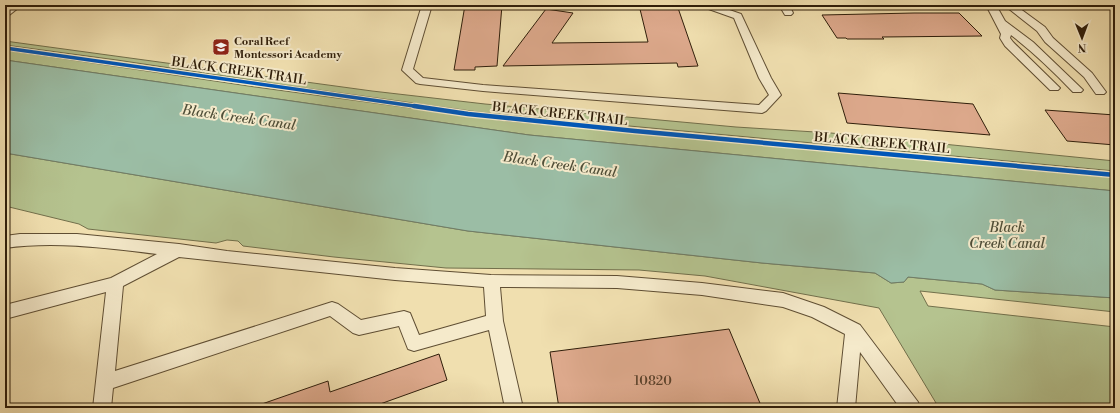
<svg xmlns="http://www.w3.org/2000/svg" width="1120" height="413" viewBox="0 0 1120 413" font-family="'Libre Bodoni',serif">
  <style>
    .green { fill: #b5c38f; stroke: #72704c }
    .water { fill: #9bbda5; stroke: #707d67 }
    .building { fill: #dda98c; stroke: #2f1e0a }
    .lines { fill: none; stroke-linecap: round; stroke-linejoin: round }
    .service-casing { stroke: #5f4e33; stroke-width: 2 }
    .service { fill: #f5eacb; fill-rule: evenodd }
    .cycleway-far1-casing { stroke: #f5eacb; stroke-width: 5.5 }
    .cycleway-casing { stroke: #f5eacb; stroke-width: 7 }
    .cycleway-far1 { stroke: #0057b8; stroke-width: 3.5 }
    .cycleway { stroke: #0057b8; stroke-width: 4.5 }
    .labels { text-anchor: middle; stroke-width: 4; stroke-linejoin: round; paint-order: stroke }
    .far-poi-label { font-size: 11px; font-weight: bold; fill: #2f1e0a; stroke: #f5eacb; text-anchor: start }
    .street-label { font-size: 13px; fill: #2f1e0a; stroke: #f5eacb }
    .near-number-label { font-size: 13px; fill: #5a412a }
    .water-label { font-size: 14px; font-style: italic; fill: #4f4e38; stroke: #f5eacb }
  </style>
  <rect width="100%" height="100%" fill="#f0dfaf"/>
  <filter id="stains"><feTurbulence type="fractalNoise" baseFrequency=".005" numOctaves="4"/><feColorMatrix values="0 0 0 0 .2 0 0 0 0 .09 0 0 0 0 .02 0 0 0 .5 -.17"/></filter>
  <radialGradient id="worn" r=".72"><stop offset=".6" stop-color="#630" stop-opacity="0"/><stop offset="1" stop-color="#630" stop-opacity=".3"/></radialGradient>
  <!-- green -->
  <g class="green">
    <polygon points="5,41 372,91 485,104 736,127 831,133 1115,161 1115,171 478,112 304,88 117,60 5,45"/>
    <polygon points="5,50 255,87 508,121 1115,177 1115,191 529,135 5,60"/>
    <polygon points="5,153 468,231 762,263 863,272 875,273 891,283 904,282 908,277 982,284 995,290 1115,298 1115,312 920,291 928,306 1115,327 1115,408 939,408 879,308 705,276 639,270 446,268 334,257 243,246 238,241 227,240 216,243 88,229 79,224 5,206"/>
  </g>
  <!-- water -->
  <polygon class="water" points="5,60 529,135 1115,191 1115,298 995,290 982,284 908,277 904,282 891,283 875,273 864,272 762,263 468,231 5,153"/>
  <!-- building -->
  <g class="building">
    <polygon points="465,5 502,5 497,66 475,67 475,70 454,70"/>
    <polygon points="639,5 677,5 698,66 678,67 677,63 503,66 546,9 573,13 552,43 648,42"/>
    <polygon points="914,13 959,13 982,36 882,37 884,39 847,39 846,38 837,38 822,15"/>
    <polygon points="838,93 973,104 990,135 847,123"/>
    <polygon points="1045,110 1115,115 1115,145 1067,141"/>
    <polygon points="729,329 762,408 559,408 550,352"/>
    <polygon points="439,354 447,380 369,408 259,408 259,405 328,381 330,392"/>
  </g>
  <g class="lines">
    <!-- service casing -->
    <g class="service-casing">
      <g id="service">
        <polygon points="11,5 22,5 8,16 5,17 5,9"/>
        <polygon points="422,5 432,5 413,69 423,78 483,85 759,105 769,95 759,78 734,18 703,7 701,5 715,5 741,14 771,78 781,95 766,111 762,113 483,91 420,84 416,83 402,70"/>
        <polygon points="779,5 789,5 793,13 791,15 785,15"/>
        <path d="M986,5H996L1005,21L1033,42L1081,88L1083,90L1081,92H1073C1054,72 1033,52 1011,35L1010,38L1013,42L1060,88L1058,90H1050L1005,46L1000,38L1001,34Z"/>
        <polygon points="1004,5 1015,5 1045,27 1053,38 1092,73 1106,92 1104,94 1096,94 1084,77 1045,42 1037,31"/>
        <path d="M20,234H77L179,244L227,251L395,268L491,275L617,276L702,283L783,293L824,307L860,325L918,402L920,408H900L860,352L855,408H837L845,334L812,317L783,307L702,295L617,288L500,287L503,321L523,408H505L489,330L414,351L408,349L399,326L359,335L353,333L330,316L113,388L111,408H93L106,292L5,319V305L111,278L157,254C106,248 56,241 5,248V236ZM179,257L395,280L484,287L486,316L419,335L410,313L404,311L361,320L338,304L332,302L115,371L123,286Z"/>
      </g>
    </g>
    <!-- service -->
    <use href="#service" class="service"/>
    <!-- cycleway-far1 casing -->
    <g class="cycleway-far1-casing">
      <polyline id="cycleway-far1" points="5,48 421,107"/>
    </g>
    <!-- cycleway casing -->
    <g class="cycleway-casing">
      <polyline id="cycleway" points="414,106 468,114 635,131 1115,175"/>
    </g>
    <!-- cycleway-far1 -->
    <use href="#cycleway-far1" class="cycleway-far1"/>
    <!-- cycleway -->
    <use href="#cycleway" class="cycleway"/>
  </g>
  <!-- icons -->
  <defs>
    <g id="school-square" transform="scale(0.9)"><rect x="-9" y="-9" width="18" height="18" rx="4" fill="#8f2418" stroke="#f5eacb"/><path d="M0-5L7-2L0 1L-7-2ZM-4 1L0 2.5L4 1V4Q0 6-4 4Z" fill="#fff"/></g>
  </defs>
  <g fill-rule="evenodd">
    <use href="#school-square" x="221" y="47"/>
  </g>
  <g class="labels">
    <!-- far-poi labels -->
    <g class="far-poi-label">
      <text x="234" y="45">Coral Reef<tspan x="234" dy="13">Montessori Academy</tspan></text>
    </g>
    <!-- street labels -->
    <g class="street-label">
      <text transform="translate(239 70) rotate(8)" y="5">BLACK CREEK TRAIL</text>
      <text transform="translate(560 113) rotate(6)" y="5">BLACK CREEK TRAIL</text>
      <text transform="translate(882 142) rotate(5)" y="5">BLACK CREEK TRAIL</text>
    </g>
    <!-- near-number labels -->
    <g class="near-number-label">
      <text x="653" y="385">10820</text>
    </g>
    <!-- water labels -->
    <g class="water-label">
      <text transform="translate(239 117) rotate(8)" y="5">Black Creek Canal</text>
      <text transform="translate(560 164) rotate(8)" y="5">Black Creek Canal</text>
      <text x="1007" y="232">Black<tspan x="1007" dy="16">Creek Canal</tspan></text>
    </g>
  </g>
  <!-- margin -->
  <rect width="1120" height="413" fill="none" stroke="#f0dfaf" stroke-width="20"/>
  <rect x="6" y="6" width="1108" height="401" fill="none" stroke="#2f1e0a" stroke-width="2"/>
  <rect x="10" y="10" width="1100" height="393" fill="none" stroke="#2f1e0a"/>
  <!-- north arrow -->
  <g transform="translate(1082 38) rotate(179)" stroke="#f5eacb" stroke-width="3" paint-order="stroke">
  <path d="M0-3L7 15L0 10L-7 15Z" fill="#2f1e0a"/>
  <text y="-6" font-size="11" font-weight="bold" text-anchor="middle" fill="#2f1e0a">N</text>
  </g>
  <rect width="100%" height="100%" filter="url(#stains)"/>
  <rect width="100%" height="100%" fill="url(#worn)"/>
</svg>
